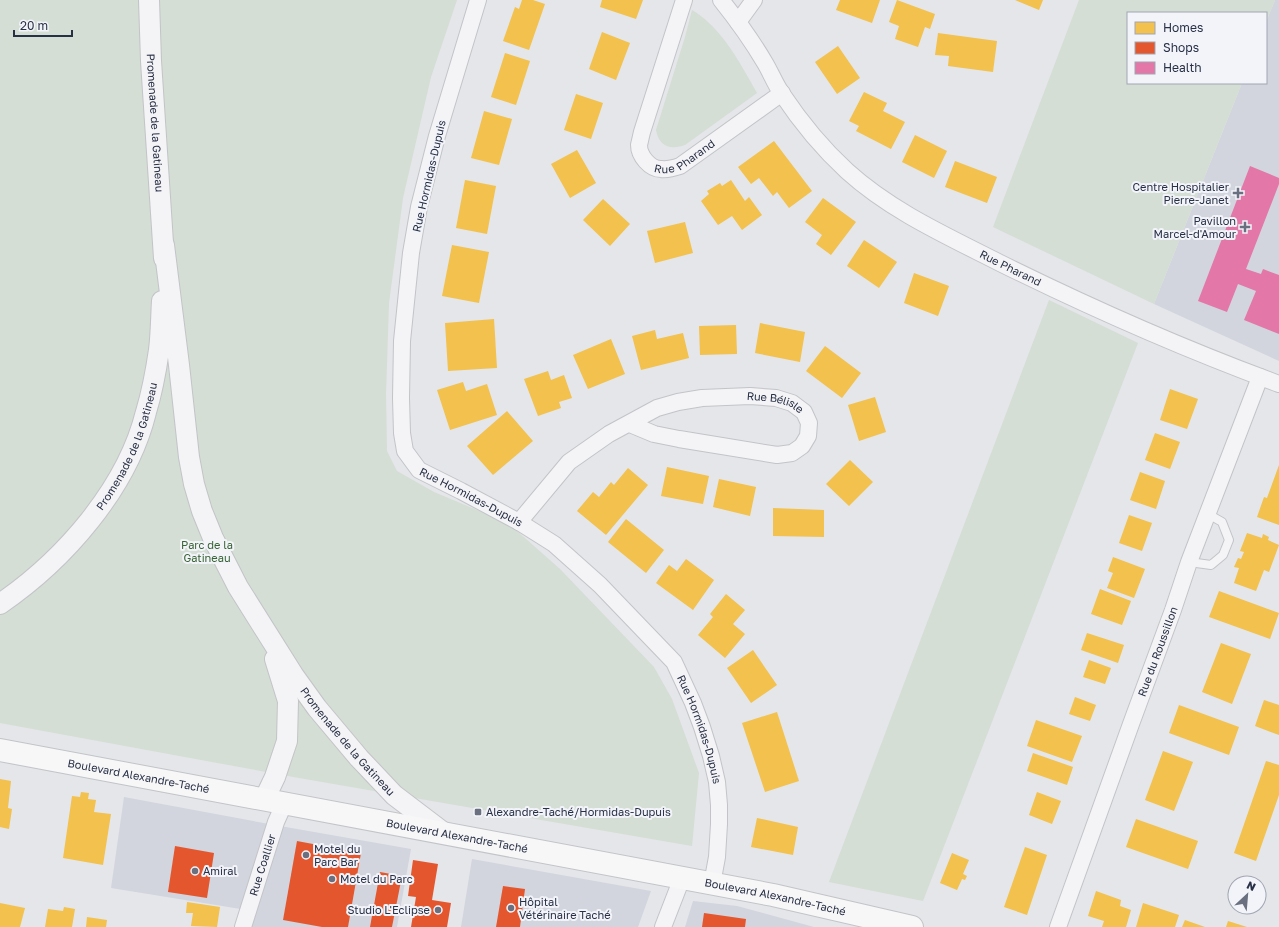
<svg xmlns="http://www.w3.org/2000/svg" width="1279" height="927" viewBox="0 0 1279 927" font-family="'Golos Text',sans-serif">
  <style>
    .built { fill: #d2d5dd }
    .green { fill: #d4ded4 }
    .homes { fill: #f2c14e }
    .shops { fill: #e4572e }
    .health { fill: #e377a8 }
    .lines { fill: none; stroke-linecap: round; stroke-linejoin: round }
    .service-casing { stroke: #c2c4c8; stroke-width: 10 }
    .minor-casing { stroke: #c2c4c8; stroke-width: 18 }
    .tertiary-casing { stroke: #c2c4c8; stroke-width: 22 }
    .secondary-casing { stroke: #c2c4c8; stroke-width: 24 }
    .service { stroke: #f4f4f6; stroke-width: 8 }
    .minor { stroke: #f4f4f6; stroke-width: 16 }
    .tertiary { stroke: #f4f4f6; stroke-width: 20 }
    .secondary { stroke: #f7f7f8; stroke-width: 22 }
    .poi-dot { fill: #6a707f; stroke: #f2f4f9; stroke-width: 1.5 }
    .labels { text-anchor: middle; stroke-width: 4; stroke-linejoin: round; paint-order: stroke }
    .street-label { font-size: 11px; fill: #283046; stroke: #f2f4f9 }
    .poi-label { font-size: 11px; fill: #283046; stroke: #f2f4f9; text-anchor: start }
    .park-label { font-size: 11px; fill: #386334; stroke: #f2f4f9 }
  </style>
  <rect width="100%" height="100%" fill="#e4e6ea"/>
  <!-- built -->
  <g class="built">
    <polygon points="1275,0 1279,0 1279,361 1154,304 1242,83 1266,83 1266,22"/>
    <polygon points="124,797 280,826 411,849 397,927 242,927 247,910 111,888"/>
    <polygon points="472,859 651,891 638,927 461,927"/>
    <polygon points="693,901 737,906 814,927 685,927"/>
  </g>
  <!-- green -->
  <g class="green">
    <polygon points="0,0 457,0 431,77 403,198 389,303 386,394 387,451 397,471 434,492 508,523 560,569 654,667 672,699 699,773 692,846 299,778 0,723"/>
    <polygon points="1079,0 1275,0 1266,22 1266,13 1128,13 1128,83 1242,83 1154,304 993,227"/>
    <path d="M692,10C722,28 740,63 757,93L685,145C671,150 659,147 656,130L685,37Z"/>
    <polygon points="1049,300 1138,343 923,901 829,882"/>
  </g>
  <!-- homes -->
  <g class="homes">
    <polygon points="522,0 533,0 545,4 529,50 503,41 515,7 519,9"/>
    <polygon points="602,0 643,0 636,19 600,7"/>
    <polygon points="840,0 880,0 872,23 836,10"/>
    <polygon points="897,0 935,14 930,29 925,27 918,47 895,39 899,26 889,22"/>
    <polygon points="1015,0 1043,0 1039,10"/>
    <polygon points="602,32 630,43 616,80 589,69"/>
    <polygon points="938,33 997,41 993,72 948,66 949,56 935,55"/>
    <polygon points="838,46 860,78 837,94 815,62"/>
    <polygon points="505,53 530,61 516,105 491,97"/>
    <polygon points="864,92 887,103 883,111 905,122 891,149 856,131 859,126 849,121"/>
    <polygon points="576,94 603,103 591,139 564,130"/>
    <polygon points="484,111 512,119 499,165 471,158"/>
    <polygon points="915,135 947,151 934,178 902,162"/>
    <polygon points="774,141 812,191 789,208 777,192 773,196 759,178 751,184 738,167"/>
    <polygon points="577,150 596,183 570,198 551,164"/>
    <polygon points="955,161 997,177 987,203 945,187"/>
    <polygon points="465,180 496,186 487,234 456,228"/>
    <polygon points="731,180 745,201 749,197 762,215 742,230 732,216 718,225 701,201 709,194 707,191 720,183 722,186"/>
    <polygon points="823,198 856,222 831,255 816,244 822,235 805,222"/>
    <polygon points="603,199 630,224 610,246 583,220"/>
    <polygon points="685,222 693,253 655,263 647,231"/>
    <polygon points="864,240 897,262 879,288 847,266"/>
    <polygon points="452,245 489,252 479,303 442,296"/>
    <polygon points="914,273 949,286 938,316 904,303"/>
    <polygon points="494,319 497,368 448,371 445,323"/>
    <polygon points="760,323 805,332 800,362 755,353"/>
    <polygon points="736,325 737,354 700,355 699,326"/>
    <polygon points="655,330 657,339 683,333 689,358 641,370 632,336"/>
    <polygon points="611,339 625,374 588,389 573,355"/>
    <polygon points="825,346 861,373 842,398 806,371"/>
    <polygon points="548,371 551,380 564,375 572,398 559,402 561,408 538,416 524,379"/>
    <polygon points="463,382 466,391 487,384 497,415 450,430 437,390"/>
    <polygon points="1170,389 1198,399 1187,429 1160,420"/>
    <polygon points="875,397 886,432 859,441 848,405"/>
    <polygon points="507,411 533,441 493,475 467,446"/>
    <polygon points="1155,433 1180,442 1170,469 1145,460"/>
    <polygon points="850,460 873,482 849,506 826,484"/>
    <polygon points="1279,465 1279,525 1257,517 1264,497 1267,498"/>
    <polygon points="667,467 709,476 703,504 661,496"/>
    <polygon points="628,468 648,485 606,535 577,511 593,492 599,497 611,482 614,485"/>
    <polygon points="1140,472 1165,481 1156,509 1130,500"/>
    <polygon points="719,479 756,487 750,516 713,507"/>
    <polygon points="773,508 824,510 824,537 773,536"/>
    <polygon points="1129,515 1152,523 1142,551 1119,543"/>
    <polygon points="626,519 664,550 646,573 608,542"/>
    <polygon points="1247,533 1262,538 1263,534 1269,537 1268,540 1279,545 1269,572 1264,570 1256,591 1234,583 1239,568 1234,567 1238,558 1241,559 1244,552 1240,551"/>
    <polygon points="1113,557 1145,569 1134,598 1107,588 1113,573 1108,571"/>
    <polygon points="686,559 714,580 693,610 656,583 669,565 677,571"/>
    <polygon points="1100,589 1131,601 1122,625 1091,614"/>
    <polygon points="1219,591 1279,613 1270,639 1209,617"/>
    <polygon points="726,594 745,610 733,624 745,634 725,658 698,635 713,617 710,614"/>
    <polygon points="1087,633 1124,645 1118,663 1081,650"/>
    <polygon points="1221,643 1251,654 1232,704 1202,692"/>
    <polygon points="753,650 777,685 751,703 727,668"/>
    <polygon points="1089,660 1111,668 1105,684 1083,677"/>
    <polygon points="1075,697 1096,705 1090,721 1069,714"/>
    <polygon points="1264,700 1279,705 1279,735 1255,726"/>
    <polygon points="1179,705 1239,727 1229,755 1169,733"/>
    <polygon points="777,712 799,781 765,792 742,723"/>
    <polygon points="1036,720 1082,736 1072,762 1027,746"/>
    <polygon points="1163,751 1193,762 1174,811 1145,800"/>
    <polygon points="1033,753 1073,767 1067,785 1027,771"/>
    <polygon points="1266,761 1279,765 1279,795 1256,861 1234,853"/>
    <polygon points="0,779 11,781 8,808 12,809 9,829 0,827"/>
    <polygon points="81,792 89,793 88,799 96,800 94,812 111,814 103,865 63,858 72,796 80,797"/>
    <polygon points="1037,792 1061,801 1052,824 1029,815"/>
    <polygon points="757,818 798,827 793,855 751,847"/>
    <polygon points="1136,819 1198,841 1188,869 1126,847"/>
    <polygon points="1025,847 1047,855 1027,915 1004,907"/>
    <polygon points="952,853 969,860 963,874 967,876 965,880 962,879 957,890 940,883"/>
    <polygon points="1096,891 1121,900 1120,906 1131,910 1126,927 1102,927 1104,921 1088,916"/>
    <polygon points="187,902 220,907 217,927 191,926 193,913 186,913"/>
    <polygon points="0,903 25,908 20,927 0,927"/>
    <polygon points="1143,903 1179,915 1175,927 1136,927"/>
    <polygon points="64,907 75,909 72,927 45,927 48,909 63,911"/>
    <polygon points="87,917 107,920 106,927 86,927"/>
    <polygon points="1185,920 1205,927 1182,927"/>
    <polygon points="1228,921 1247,927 1226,927"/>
  </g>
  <!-- shops -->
  <g class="shops">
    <polygon points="297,841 361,853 348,927 322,927 283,920"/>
    <polygon points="175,846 214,853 207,898 168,892"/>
    <polygon points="413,860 438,864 432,900 451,903 447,927 411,927 416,897 408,896"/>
    <polygon points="380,872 402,876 392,927 370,927"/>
    <polygon points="503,886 525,889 520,927 496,927"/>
    <polygon points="704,913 746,919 745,927 702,927"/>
  </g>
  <!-- health -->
  <polygon class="health" points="1250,166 1279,178 1279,184 1246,269 1261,274 1263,269 1279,275 1279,334 1244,320 1256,291 1238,284 1227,312 1198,301"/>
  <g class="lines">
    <!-- service casing -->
    <g class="service-casing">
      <polyline id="service" points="1189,562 1211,565 1223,555 1229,540 1222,522 1208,514"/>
    </g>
    <!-- minor casing -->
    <g class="minor-casing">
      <g id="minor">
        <path id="s1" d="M478,0L437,136L419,207L411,253L402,341L401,398L402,433L405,451L419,470L461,491L519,522L554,544L600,585L674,662L693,703L702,727L711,756L717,782L719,805V824L717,857L712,884"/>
        <path id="s2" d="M684,0L642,132C641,136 640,141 639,145C639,156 650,169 661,169C668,170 674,168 680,166L782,93"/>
        <path id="s3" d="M721,0C737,20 752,41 765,63C771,73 775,84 782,94C800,121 823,149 847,171C891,211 947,236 1000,263C1091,308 1184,349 1279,384"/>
        <polyline points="738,22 754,0"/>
        <path id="s4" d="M519,522L569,462L609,434L657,408L678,402L702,398L750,396L776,398L792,403L804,412L809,423L808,436L802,446L792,453L777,455L679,439L654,434L630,424"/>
        <path id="s5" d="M243,927L276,822L284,804"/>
        <polyline points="663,927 682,878"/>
        <path id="s6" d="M1058,927L1131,724L1173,610L1189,562L1260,377"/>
      </g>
    </g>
    <!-- tertiary casing -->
    <g class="tertiary-casing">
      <g id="tertiary">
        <path id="s7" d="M149,0L151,61L164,258"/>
        <path id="s8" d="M164,245L179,365L189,457L194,484L202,511L213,538L238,587L294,676L317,708L359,758L394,795L444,833"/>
        <path id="s9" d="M0,604C64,560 127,489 146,412C152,392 156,371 159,350C161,334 161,317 162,301"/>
        <polyline points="264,800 275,777 287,741 288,701 275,659"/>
      </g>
    </g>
    <!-- secondary casing -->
    <g class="secondary-casing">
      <g id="secondary">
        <path id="s10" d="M0,750L773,895L912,927"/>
      </g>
    </g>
    <!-- service -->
    <use href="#service" class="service"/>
    <!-- minor -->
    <use href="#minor" class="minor"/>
    <!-- tertiary -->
    <use href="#tertiary" class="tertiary"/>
    <!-- secondary -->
    <use href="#secondary" class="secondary"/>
  </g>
  <!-- markers -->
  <g class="poi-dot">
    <path d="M1236 187h4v4h4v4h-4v4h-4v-4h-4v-4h4z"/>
    <path d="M1243 221h4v4h4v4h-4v4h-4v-4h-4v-4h4z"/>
    <rect x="474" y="808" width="8" height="8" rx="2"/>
    <circle cx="306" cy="855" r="4"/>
    <circle cx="195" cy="871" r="4"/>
    <circle cx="332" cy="879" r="4"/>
    <circle cx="511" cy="908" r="4"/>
    <circle cx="438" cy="910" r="4"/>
  </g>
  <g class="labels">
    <!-- street labels -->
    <g class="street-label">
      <text dy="4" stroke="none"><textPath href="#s7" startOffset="123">Promenade de la Gatineau</textPath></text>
      <text dy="4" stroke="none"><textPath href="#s2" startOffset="214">Rue Pharand</textPath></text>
      <text transform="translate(429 176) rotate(-77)" y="4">Rue Hormidas-Dupuis</text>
      <text dy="4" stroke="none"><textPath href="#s3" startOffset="404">Rue Pharand</textPath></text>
      <text dy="4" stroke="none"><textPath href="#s4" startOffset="302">Rue Bélisle</textPath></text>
      <text dy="4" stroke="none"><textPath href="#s9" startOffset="207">Promenade de la Gatineau</textPath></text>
      <text dy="4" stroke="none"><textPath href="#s1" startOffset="543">Rue Hormidas-Dupuis</textPath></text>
      <text dy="4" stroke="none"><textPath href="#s6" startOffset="293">Rue du Roussillon</textPath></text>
      <text dy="4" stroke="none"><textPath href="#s1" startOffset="879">Rue Hormidas-Dupuis</textPath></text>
      <text dy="4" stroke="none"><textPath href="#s8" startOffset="543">Promenade de la Gatineau</textPath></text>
      <text dy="4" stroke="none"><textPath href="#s10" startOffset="141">Boulevard Alexandre-Taché</textPath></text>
      <text dy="4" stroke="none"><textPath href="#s10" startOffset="465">Boulevard Alexandre-Taché</textPath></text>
      <text dy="4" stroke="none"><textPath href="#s5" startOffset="65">Rue Coallier</textPath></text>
      <text dy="4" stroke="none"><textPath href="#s10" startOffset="789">Boulevard Alexandre-Taché</textPath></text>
    </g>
    <!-- poi labels -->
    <g class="poi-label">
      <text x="1229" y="191" text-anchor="end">Centre Hospitalier<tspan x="1229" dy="13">Pierre-Janet</tspan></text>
      <text x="1236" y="225" text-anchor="end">Pavillon<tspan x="1236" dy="13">Marcel-d'Amour</tspan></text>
      <text x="486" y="816">Alexandre-Taché/Hormidas-Dupuis</text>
      <text x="314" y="853">Motel du<tspan x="314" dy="13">Parc Bar</tspan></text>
      <text x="203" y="875">Amiral</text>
      <text x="340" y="883">Motel du Parc</text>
      <text x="519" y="906">Hôpital<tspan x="519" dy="13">Vétérinaire Taché</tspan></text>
      <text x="430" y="914" text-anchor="end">Studio L'Eclipse</text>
    </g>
    <!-- park labels -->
    <g class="park-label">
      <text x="207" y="549">Parc de la<tspan x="207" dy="13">Gatineau</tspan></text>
    </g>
  </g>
  <!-- legend -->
  <rect x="1127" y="12" width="140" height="72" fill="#f2f4f9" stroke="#a1a6b1"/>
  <rect x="1135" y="22" width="20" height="12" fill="#f2c14e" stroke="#a1a6b1"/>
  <text x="1163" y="32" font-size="12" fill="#283046">Homes</text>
  <rect x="1135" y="42" width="20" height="12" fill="#e4572e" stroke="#a1a6b1"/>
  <text x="1163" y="52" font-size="12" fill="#283046">Shops</text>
  <rect x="1135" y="62" width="20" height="12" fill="#e377a8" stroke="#a1a6b1"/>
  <text x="1163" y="72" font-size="12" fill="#283046">Health</text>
  <!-- north arrow -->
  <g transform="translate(1247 895) rotate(26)"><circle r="19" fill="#f2f4f9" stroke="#a1a6b1"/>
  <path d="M0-3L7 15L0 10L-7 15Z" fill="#6a707f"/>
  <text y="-6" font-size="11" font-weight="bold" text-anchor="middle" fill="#283046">N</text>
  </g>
  <!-- scale -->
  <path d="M14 30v6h58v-6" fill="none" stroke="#283046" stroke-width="2"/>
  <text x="20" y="30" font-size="12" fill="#283046" stroke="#f2f4f9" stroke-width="3" paint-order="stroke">20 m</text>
</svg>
